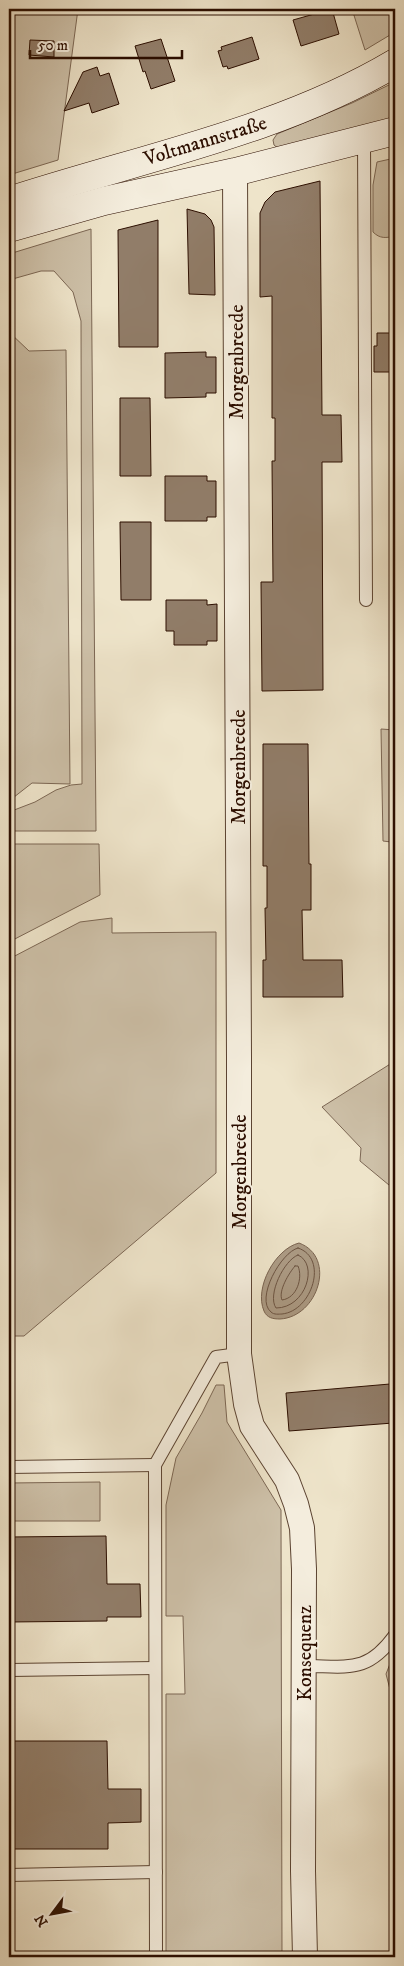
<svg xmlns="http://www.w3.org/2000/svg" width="404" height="1966" viewBox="0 0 404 1966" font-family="'IM FELL DW Pica',serif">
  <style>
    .green { fill: #cdc0a8; stroke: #7c6754 }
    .water { fill: #ac9b85; stroke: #796350 }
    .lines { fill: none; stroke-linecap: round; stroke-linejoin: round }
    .shore { stroke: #6c5442; stroke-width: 1 }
    .building { fill: #917d69; stroke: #2c0e00 }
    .lane-casing { stroke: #5c4432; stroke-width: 14 }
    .street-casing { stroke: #5c4432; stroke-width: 26 }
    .secondary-casing { stroke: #2c0e00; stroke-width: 29 }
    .lane { stroke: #f4eddd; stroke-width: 12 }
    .street { stroke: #f4eddd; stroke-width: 24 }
    .secondary { stroke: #f4eddd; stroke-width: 28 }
    .labels { text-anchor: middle; stroke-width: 4; stroke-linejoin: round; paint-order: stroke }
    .street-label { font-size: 20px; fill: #2c0e00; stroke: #f4eddd }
  </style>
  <rect width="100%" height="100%" fill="#eee4ca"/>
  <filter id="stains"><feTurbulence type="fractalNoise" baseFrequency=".004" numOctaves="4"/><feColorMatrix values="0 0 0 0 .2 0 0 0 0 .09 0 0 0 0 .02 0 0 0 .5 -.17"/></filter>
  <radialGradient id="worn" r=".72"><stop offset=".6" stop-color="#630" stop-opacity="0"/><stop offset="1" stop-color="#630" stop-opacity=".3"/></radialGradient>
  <!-- green -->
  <g class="green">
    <polygon points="9,9 78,9 58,160 9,175"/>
    <polygon points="352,9 395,9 395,32 365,50"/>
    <polygon points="395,82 395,118 279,149 274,145 273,140 277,134 352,103"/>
    <path d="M395,158V236C386,238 380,239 373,232V185L377,162Z"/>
    <polygon points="91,229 96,831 9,831 9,812 35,802 56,790 71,785 82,784 81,321 73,292 54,271 41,271 9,280 9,254"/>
    <polygon points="9,332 29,351 66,350 70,784 32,783 9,801"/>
    <polygon points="381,729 395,730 395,853 391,853 391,842 383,841"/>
    <polygon points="9,844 99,844 100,895 9,942"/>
    <polygon points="112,918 112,933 216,932 216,1173 24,1336 9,1336 9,959 80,922"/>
    <polygon points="395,1061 395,1190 360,1161 361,1148 322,1107"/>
    <polygon points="216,1385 224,1385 227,1422 281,1510 282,1957 166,1957 166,1694 185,1694 183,1616 166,1616 166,1505 176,1458 202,1413"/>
    <polygon points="100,1482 100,1521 9,1521 9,1483"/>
    <polygon points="395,1651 395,1702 393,1701 386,1674"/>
  </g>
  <!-- water -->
  <path class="water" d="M299,1243C337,1257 318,1317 280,1319C273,1319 267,1318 264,1311C254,1288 275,1249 299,1243Z"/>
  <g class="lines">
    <!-- shore -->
    <g class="shore">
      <path d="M298,1248C329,1258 312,1311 282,1314C279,1314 274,1315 271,1312C255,1299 281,1252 298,1248Z"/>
      <path d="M298,1255C319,1264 306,1308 276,1308C267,1295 284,1260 298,1255Z"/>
      <path d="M295,1266H298C303,1278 297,1298 282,1300C278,1291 289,1273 295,1266Z"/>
    </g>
  </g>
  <!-- building -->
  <g class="building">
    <polygon points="332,9 339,34 301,46 293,20"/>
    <polygon points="252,37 259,59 228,69 227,66 223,67 218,51 222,50 221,47"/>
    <polygon points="161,39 175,81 151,89 145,71 143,72 135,46"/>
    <polygon points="30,40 54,41 54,57 29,55"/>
    <polygon points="97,67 100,76 109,73 119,104 92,113 89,103 64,111 83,72"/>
    <polygon points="320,181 322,415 341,415 342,462 322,462 323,690 262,691 261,582 273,582 272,461 275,461 275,418 272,418 272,296 260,297 260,213 265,202 275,192"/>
    <polygon points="187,209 205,214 211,220 214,227 215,295 189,294"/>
    <polygon points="158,220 158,347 119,347 118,230"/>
    <polygon points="377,333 395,333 395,357 390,357 390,372 374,372 374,346 377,346"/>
    <polygon points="206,352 206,357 216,357 216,393 206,393 206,397 165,398 165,353"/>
    <polygon points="120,398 150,398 151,476 120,476"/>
    <polygon points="165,476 207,476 207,481 216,481 216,517 207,517 207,521 165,521"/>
    <polygon points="120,522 151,522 151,600 121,600"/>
    <polygon points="166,600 207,600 207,605 217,604 217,641 207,641 207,645 174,645 174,631 166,631"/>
    <polygon points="263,744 308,744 309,864 311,864 311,910 302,910 303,960 342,960 343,997 263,997 263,960 266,960 265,908 267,908 267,866 263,866"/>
    <polygon points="390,1384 393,1423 289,1431 286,1393"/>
    <polygon points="106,1536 107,1584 140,1584 141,1617 107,1617 107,1621 9,1622 9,1537"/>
    <polygon points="9,1741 107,1741 108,1789 141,1789 141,1822 108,1823 108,1849 9,1849"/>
  </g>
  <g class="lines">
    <!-- lane casing -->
    <g class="lane-casing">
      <g id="lane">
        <polyline points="364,139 366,600"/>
        <polyline points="9,1467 155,1465"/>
        <path d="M304,1666C348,1666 367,1674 395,1635"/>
        <polyline points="9,1670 155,1668"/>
        <polyline points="9,1875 156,1872"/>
        <polyline points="156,1957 155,1465 216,1357 239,1354"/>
      </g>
    </g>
    <!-- street casing -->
    <g class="street-casing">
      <polyline id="street" points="235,172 239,1056 239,1354 246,1404 252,1426 287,1480 296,1504 302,1528 304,1569 303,1871 305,1957"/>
    </g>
    <!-- secondary casing -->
    <g class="secondary-casing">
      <g id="secondary">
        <path d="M9,201C137,159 279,132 395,63"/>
        <polyline points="9,228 104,201 235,172 395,131"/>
      </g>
    </g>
    <!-- lane -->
    <use href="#lane" class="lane"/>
    <!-- street -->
    <use href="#street" class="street"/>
    <!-- secondary -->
    <use href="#secondary" class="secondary"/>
  </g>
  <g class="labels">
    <!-- street labels -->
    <g class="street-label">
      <text transform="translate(205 140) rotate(-17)" y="7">Voltmannstraße</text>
      <text transform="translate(236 362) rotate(-90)" y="7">Morgenbreede</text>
      <text transform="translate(238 767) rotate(-90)" y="7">Morgenbreede</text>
      <text transform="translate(239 1172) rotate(-90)" y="7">Morgenbreede</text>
      <text transform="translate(304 1653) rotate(-90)" y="7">Konsequenz</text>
    </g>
  </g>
  <!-- margin -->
  <rect width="404" height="1966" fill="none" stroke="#eee4ca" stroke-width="30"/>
  <rect x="10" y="10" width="384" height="1946" fill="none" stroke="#2c0e00" stroke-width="2.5"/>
  <rect x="15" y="15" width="374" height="1936" fill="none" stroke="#2c0e00"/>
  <!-- north arrow -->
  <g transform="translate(52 1914) rotate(238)" stroke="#f4eddd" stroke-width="4" paint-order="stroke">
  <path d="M0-4L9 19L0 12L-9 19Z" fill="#2c0e00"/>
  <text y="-8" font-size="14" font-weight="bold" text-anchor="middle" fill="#2c0e00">N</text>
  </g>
  <!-- scale -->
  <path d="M30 50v8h152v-8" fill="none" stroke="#2c0e00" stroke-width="2.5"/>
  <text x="38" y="50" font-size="15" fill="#2c0e00" stroke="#f4eddd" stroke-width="4" paint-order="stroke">50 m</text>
  <rect width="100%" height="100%" filter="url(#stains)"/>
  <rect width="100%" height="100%" fill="url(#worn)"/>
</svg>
